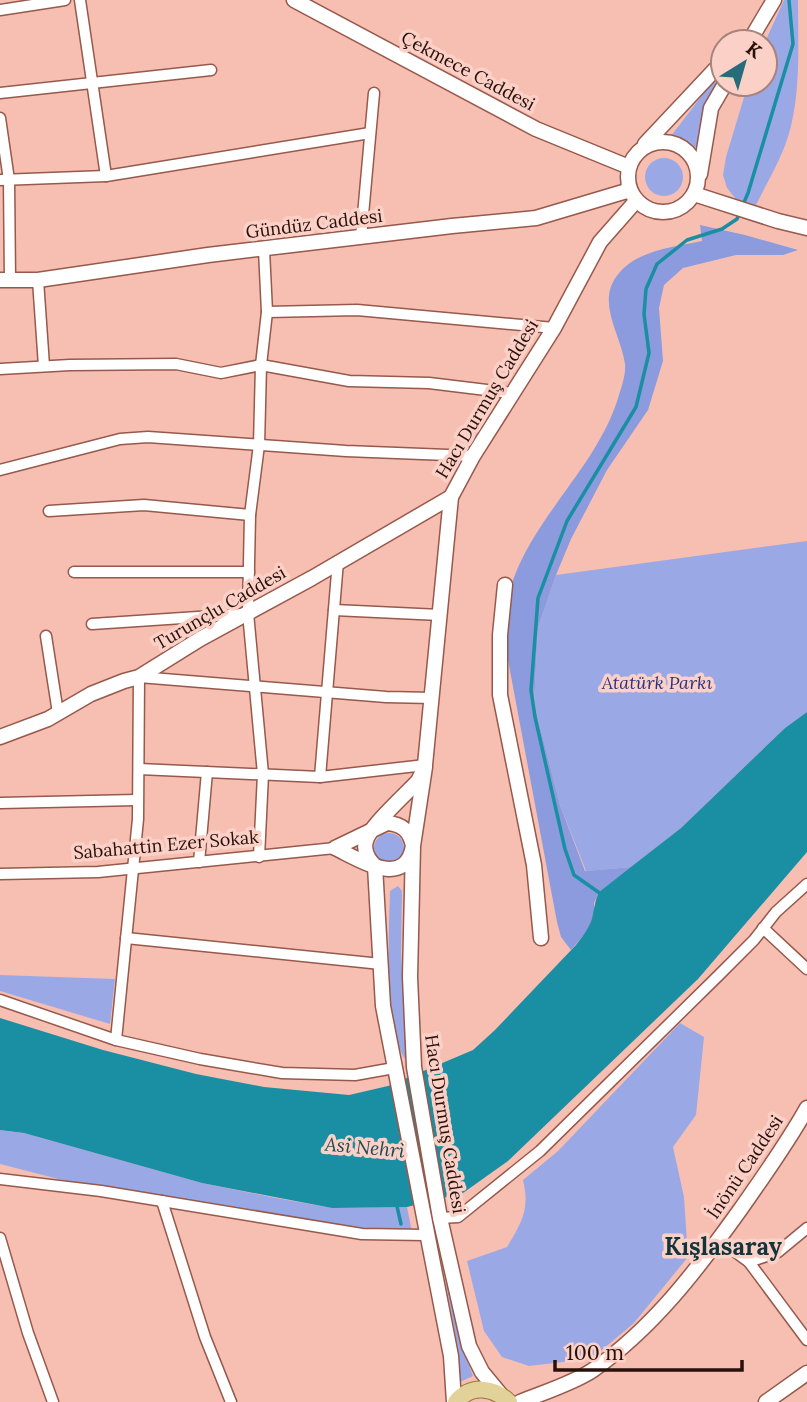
<svg xmlns="http://www.w3.org/2000/svg" width="807" height="1402" viewBox="0 0 807 1402" font-family="Lora,serif">
  <style>
    .green { fill: #9aa9e6 }
    .forest { fill: #8c9bdd }
    .water { fill: #1a8ea3 }
    .lines { fill: none; stroke-linecap: round; stroke-linejoin: round }
    .stream { stroke: #1a8ea3; stroke-width: 3.5 }
    .street-casing { stroke: #96594b; stroke-width: 13 }
    .secondary-casing { stroke: #96594b; stroke-width: 17 }
    .primary-casing { stroke: #947a3a; stroke-width: 18 }
    .street { stroke: #fff; stroke-width: 10 }
    .secondary { stroke: #fff; stroke-width: 14 }
    .primary { stroke: #e2d198; stroke-width: 16 }
    .labels { text-anchor: middle; stroke-width: 7; stroke-linejoin: round; paint-order: stroke }
    .street-label { font-size: 18px; fill: #28100b; stroke: #fbd0c6 }
    .park-label { font-size: 18px; font-style: italic; fill: #2c3381; stroke: #fbd0c6 }
    .water-label { font-size: 19px; font-style: italic; fill: #1c4a54; stroke: #fbd0c6 }
    .district-label { font-size: 24px; font-weight: bold; fill: #13343b; stroke: #fbd0c6 }
  </style>
  <rect width="100%" height="100%" fill="#f7bfb2"/>
  <!-- green -->
  <g class="green">
    <path d="M784,0H798C798,43 801,88 790,130C783,156 768,181 756,205L736,199L727,188L723,175L726,157L748,84H765V42Z"/>
    <polygon points="723,68 695,149 680,137 671,136"/>
    <circle cx="664" cy="177" r="19"/>
    <polygon points="807,541 807,712 785,728 681,828 632,867 586,871 560,805 534,703 538,628 556,575"/>
    <circle cx="389" cy="848" r="15"/>
    <path d="M398,886L402,891L401,952L407,1057L405,1059C384,1028 389,930 390,891Z"/>
    <polygon points="0,975 115,979 110,1024 0,991"/>
    <path d="M680,1023L704,1037L696,1115L673,1147L684,1197L688,1257L634,1323L597,1354L563,1362L529,1366L502,1357L484,1331L467,1261L507,1247C522,1222 530,1209 523,1180L558,1151Z"/>
    <polygon points="0,1130 24,1133 202,1183 271,1197 332,1208 407,1207 413,1237 109,1192 0,1164"/>
    <path d="M436,1228C448,1277 454,1328 473,1376L460,1382L458,1350Z"/>
  </g>
  <!-- forest -->
  <path class="forest" d="M700,225L745,235L798,250L783,255H736L683,268L664,285L659,308L663,361L648,410L607,470L571,539L556,575L538,628L534,703L560,805L585,871L632,867L599,892L594,903V913L588,930L571,950L561,937L557,922L508,660C507,635 505,605 513,580C537,513 599,464 619,395C622,386 626,373 625,364C621,335 597,304 616,277C635,250 671,248 702,241Z"/>
  <!-- water -->
  <path class="water" d="M807,712V852L698,979L508,1161L463,1193L407,1207L332,1208L202,1183L24,1133L0,1130V1018L103,1050L196,1074L264,1087L349,1095L388,1086L473,1050L495,1030L576,945C583,936 591,926 593,914C595,905 595,901 599,892L681,828L785,728Z"/>
  <g class="lines">
    <!-- stream -->
    <g class="stream">
      <polyline points="742,207 748,193 793,44 789,0"/>
      <polyline points="601,894 574,875 565,849 535,717 531,690 538,598 567,521 636,407 649,353 644,314 646,289 657,264 687,240 722,229 737,219 739,214"/>
      <polyline points="396,1202 401,1224"/>
    </g>
    <!-- street casing -->
    <g class="street-casing">
      <g id="street">
        <polyline points="80,0 106,176"/>
        <polyline points="0,10 65,0"/>
        <polyline points="0,93 211,70"/>
        <polyline points="0,118 9,180 10,280"/>
        <polyline points="0,180 106,176 370,133"/>
        <polyline points="361,237 374,93"/>
        <polyline points="38,280 44,366"/>
        <polyline points="267,312 357,310 554,328"/>
        <polyline points="0,369 70,365 176,364 221,373 261,365 349,381 429,383 511,393"/>
        <polyline points="0,470 120,439 148,437 346,451 473,456"/>
        <polyline points="49,511 144,505 250,515"/>
        <polyline points="74,572 249,572"/>
        <polyline points="334,610 440,615"/>
        <polyline points="92,624 243,614"/>
        <polyline points="46,636 58,713"/>
        <polyline points="139,769 320,777 425,765"/>
        <polyline points="320,777 338,561"/>
        <polyline points="0,803 137,800"/>
        <polyline points="259,857 263,774 248,613 250,515 259,445 261,365 267,312 264,250"/>
        <polyline points="199,862 207,772"/>
        <polyline points="0,874 98,872 335,848"/>
        <polyline points="763,928 807,969"/>
        <polyline points="126,938 381,964"/>
        <polyline points="0,1000 116,1040 200,1059 282,1073 355,1075 394,1068"/>
        <polyline points="116,1040 138,819 139,677 386,697 433,698"/>
        <polyline points="0,1179 101,1191 362,1234 425,1235"/>
        <polyline points="162,1201 205,1337 231,1402"/>
        <polyline points="440,1218 458,1217 540,1151 718,976 754,940 776,912 807,884"/>
        <polyline points="0,1238 28,1333 53,1402"/>
        <polyline points="719,1240 749,1262 807,1340"/>
        <polyline points="749,1262 778,1252 807,1228"/>
      </g>
    </g>
    <!-- secondary casing -->
    <g class="secondary-casing">
      <g id="secondary">
        <polyline points="294,0 536,129 629,167"/>
        <polyline points="749,42 774,0"/>
        <circle cx="663" cy="177" r="35"/>
        <polyline points="645,144 723,61"/>
        <polyline points="700,174 711,108 725,84"/>
        <polyline points="694,194 778,221 807,228"/>
        <polyline points="0,280 38,280 208,255 452,226 536,218 630,190"/>
        <polyline points="505,585 500,635 500,695 534,865 541,938"/>
        <polyline points="0,737 48,719 91,694 124,681 139,677 200,639 312,578 451,497"/>
        <path d="M422,773L418,781C407,793 369,827 366,841C363,851 368,859 375,866L383,1006L451,1356L454,1402"/>
        <path d="M501,1395L482,1372L469,1346L440,1218L414,1067L410,977L413,846C410,831 402,824 387,823L335,848C359,859 405,890 413,846L425,767V765L451,497L473,456L554,328L600,242L636,201"/>
        <path d="M520,1402C542,1393 574,1383 593,1370C653,1328 697,1270 740,1210C763,1177 787,1144 807,1108"/>
        <polyline points="766,1402 807,1373"/>
      </g>
    </g>
    <!-- primary casing -->
    <g class="primary-casing">
      <path id="primary" d="M456,1402C471,1384 493,1387 509,1402"/>
    </g>
    <!-- street -->
    <use href="#street" class="street"/>
    <!-- secondary -->
    <use href="#secondary" class="secondary"/>
    <!-- primary -->
    <use href="#primary" class="primary"/>
  </g>
  <g class="labels">
    <!-- street labels -->
    <g class="street-label">
      <text transform="translate(468 71) rotate(28)" y="6">Çekmece Caddesi</text>
      <text transform="translate(314 224) rotate(-7)" y="6">Gündüz Caddesi</text>
      <text transform="translate(487 399) rotate(-59)" y="6">Hacı Durmuş Caddesi</text>
      <text transform="translate(220 608) rotate(-30)" y="6">Turunçlu Caddesi</text>
      <text transform="translate(166 845) rotate(-5)" y="6">Sabahattin Ezer Sokak</text>
      <text transform="translate(445 1124) rotate(81)" y="6">Hacı Durmuş Caddesi</text>
      <text transform="translate(745 1167) rotate(-56)" y="6">İnönü Caddesi</text>
    </g>
    <!-- park labels -->
    <g class="park-label">
      <text x="657" y="689">Atatürk Parkı</text>
    </g>
    <!-- water labels -->
    <g class="water-label">
      <text transform="translate(365 1147) rotate(5)" y="7">Asi Nehri</text>
    </g>
    <!-- district labels -->
    <g class="district-label">
      <text x="723" y="1255">Kışlasaray</text>
    </g>
  </g>
  <!-- north arrow -->
  <g transform="translate(744 63) rotate(37)"><circle r="33" fill="#fbd0c6" stroke="#a7837b" stroke-width="2"/>
  <path d="M0-5L12 26L0 18L-12 26Z" fill="#266c7a"/>
  <text y="-10" font-size="19" font-weight="bold" text-anchor="middle" fill="#28100b">K</text>
  </g>
  <!-- scale -->
  <path d="M555 1360v10h187v-10" fill="none" stroke="#28100b" stroke-width="3.5"/>
  <text x="566" y="1360" font-size="21" fill="#28100b" stroke="#fbd0c6" stroke-width="5" paint-order="stroke">100 m</text>
</svg>
